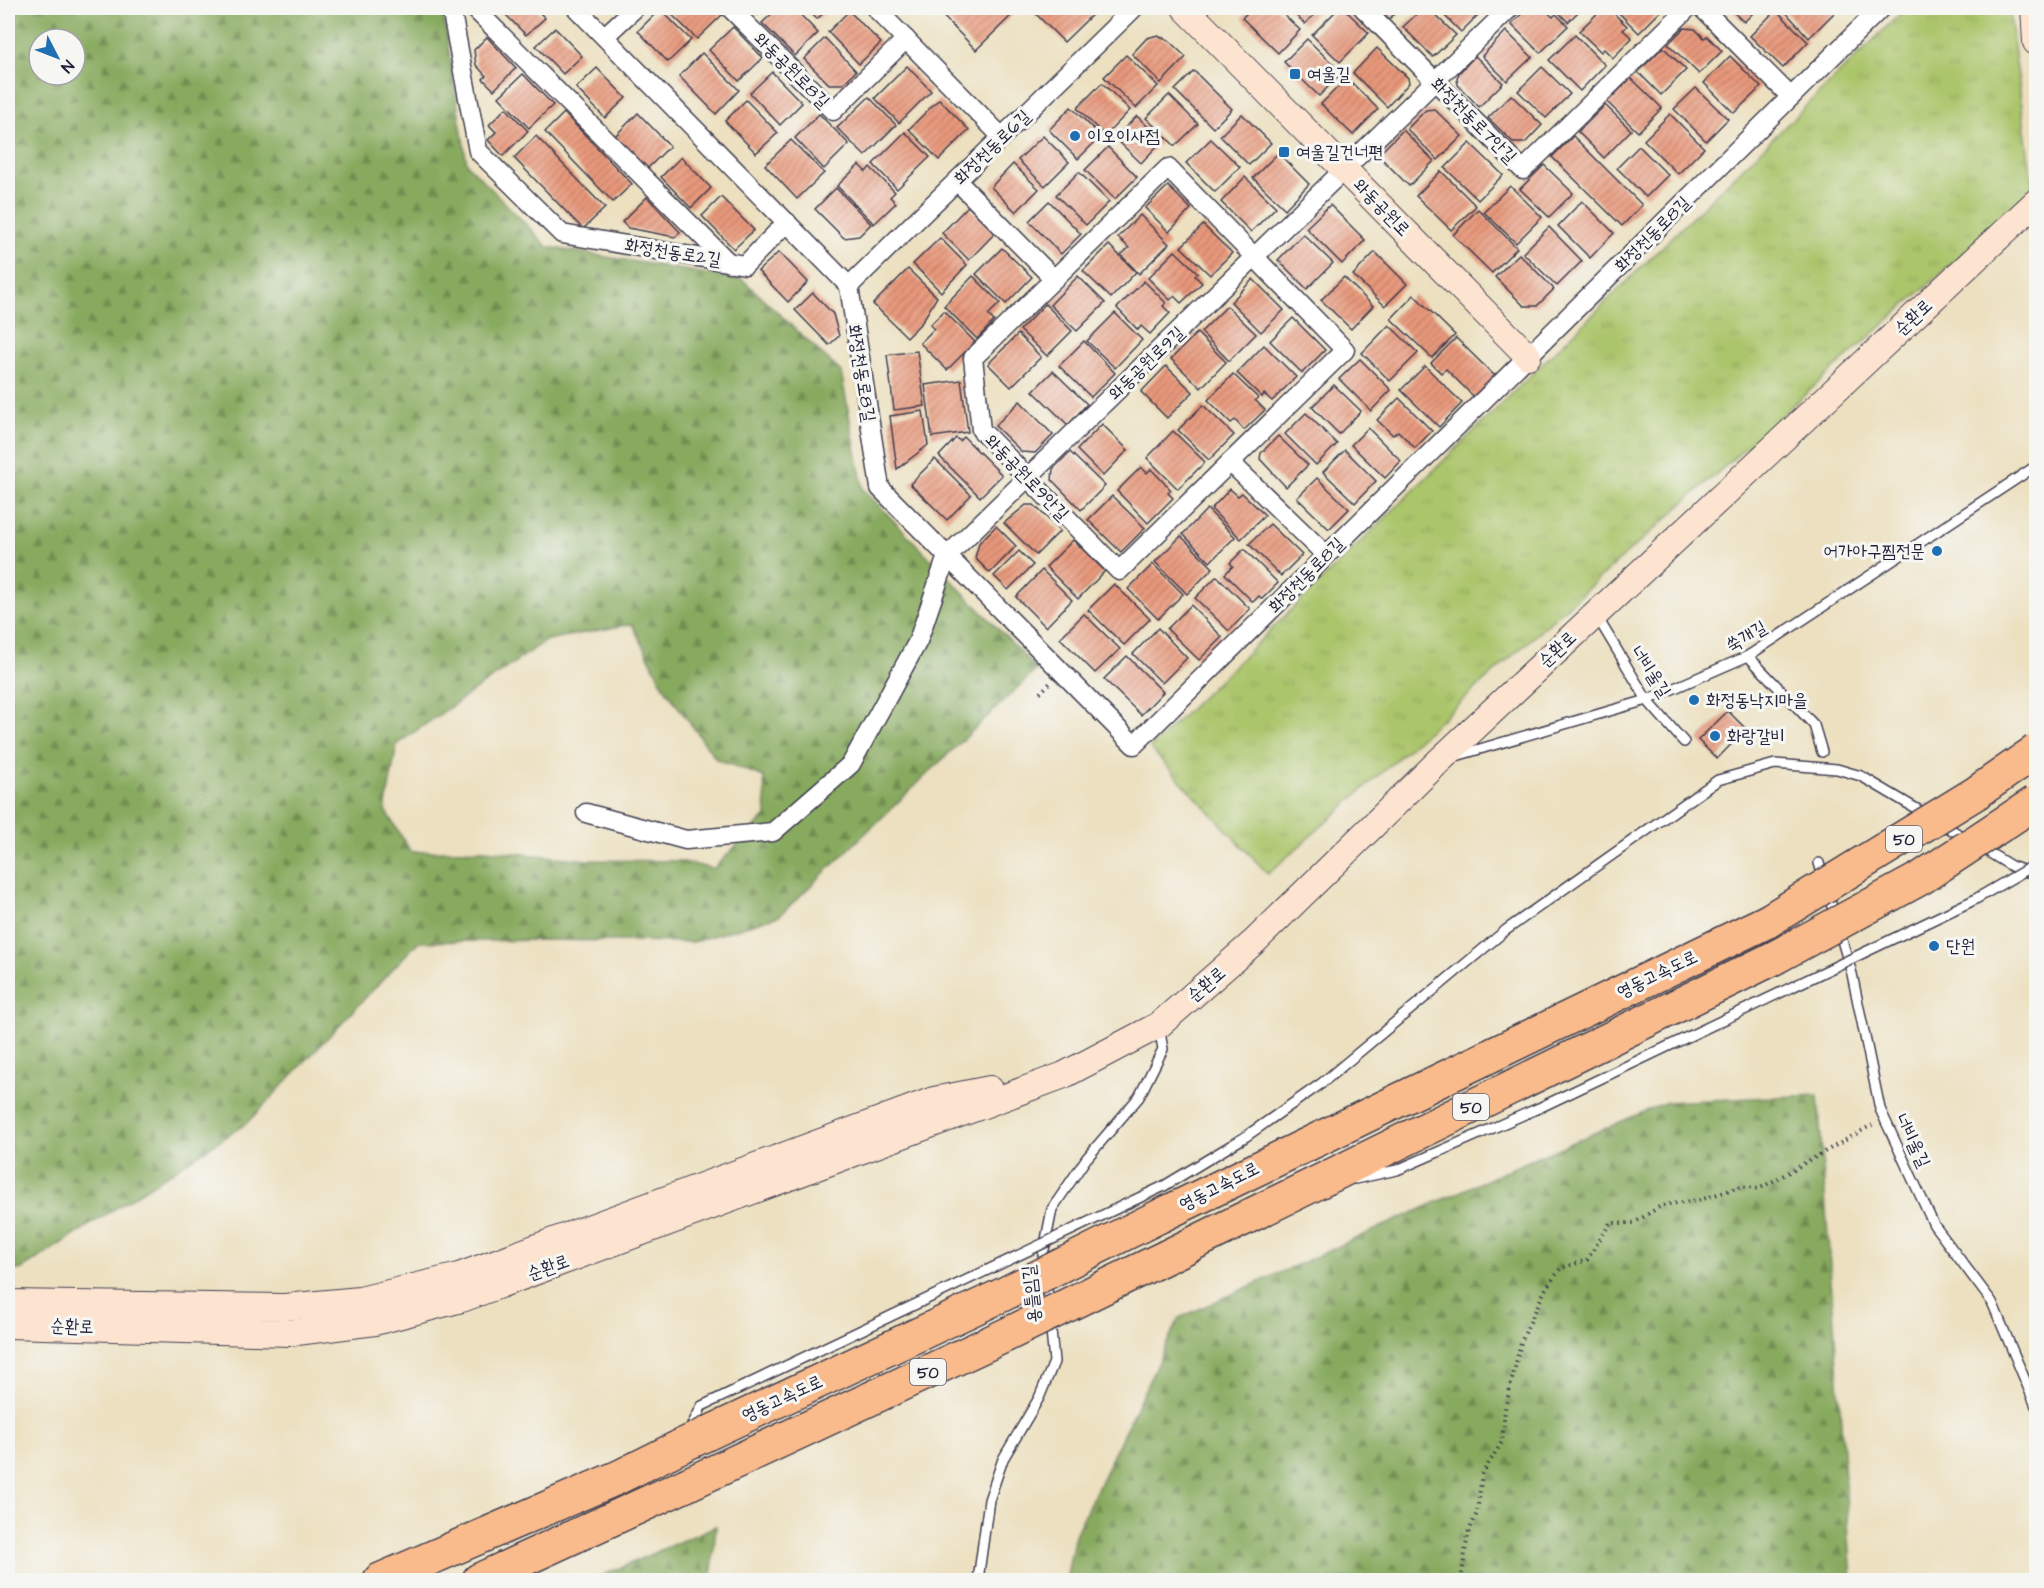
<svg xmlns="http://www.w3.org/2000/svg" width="2044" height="1588" viewBox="0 0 2044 1588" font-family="'Architects Daughter','Poor Story',sans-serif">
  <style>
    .grass { fill: url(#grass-tufts); stroke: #667453; stroke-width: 1.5 }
    .forest { fill: url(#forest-firs); stroke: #55664d; stroke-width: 1.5; fill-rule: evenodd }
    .building { fill: url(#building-hatch) }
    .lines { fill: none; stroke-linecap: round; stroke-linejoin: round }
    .lane-casing { stroke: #403e4f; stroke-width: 12 }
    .street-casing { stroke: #403e4f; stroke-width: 21 }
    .secondary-casing { stroke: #403e4f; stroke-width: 28 }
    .highway-casing { stroke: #403e4f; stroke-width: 36 }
    .path { stroke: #403e4f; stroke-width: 4; stroke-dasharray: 1.5 4.5; stroke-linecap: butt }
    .lane { stroke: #fff; stroke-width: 9 }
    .street { stroke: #fff; stroke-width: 18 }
    .secondary { stroke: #fde4d1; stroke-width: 26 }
    .highway { stroke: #fabb8c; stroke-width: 33 }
    .lane-bridge-casing { stroke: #403e4f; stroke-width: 12; stroke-linecap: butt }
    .highway-bridge-casing { stroke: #403e4f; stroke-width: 36; stroke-linecap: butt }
    .lane-bridge { stroke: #fff; stroke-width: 9 }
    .highway-bridge { stroke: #fabb8c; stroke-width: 33 }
    .poi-dot { fill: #1f6fb2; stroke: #f6f6f2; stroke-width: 2 }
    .labels { text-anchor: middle; stroke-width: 6; stroke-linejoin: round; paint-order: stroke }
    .shield { fill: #f6f6f2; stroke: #626272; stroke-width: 1.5 }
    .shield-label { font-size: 16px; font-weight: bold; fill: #22223b }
    .street-label { font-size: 18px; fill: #22223b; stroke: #f6f6f2 }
    .poi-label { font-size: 18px; fill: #22223b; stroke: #f6f6f2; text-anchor: start }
  </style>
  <defs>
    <pattern id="grass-tufts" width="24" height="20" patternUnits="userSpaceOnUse" patternTransform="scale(1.5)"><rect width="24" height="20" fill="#abc56b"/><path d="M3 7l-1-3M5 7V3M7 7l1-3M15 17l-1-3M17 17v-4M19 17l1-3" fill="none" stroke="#93a95e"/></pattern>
    <pattern id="forest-firs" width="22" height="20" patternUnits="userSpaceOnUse" patternTransform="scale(1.5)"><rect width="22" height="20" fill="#88aa5f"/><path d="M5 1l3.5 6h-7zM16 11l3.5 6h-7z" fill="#6f8a50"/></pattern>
    <pattern id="building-hatch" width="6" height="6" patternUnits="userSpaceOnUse" patternTransform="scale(1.5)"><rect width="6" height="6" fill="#e9997b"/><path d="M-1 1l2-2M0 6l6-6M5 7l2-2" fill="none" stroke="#bc7c66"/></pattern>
  </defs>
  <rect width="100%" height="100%" fill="#f6f6f2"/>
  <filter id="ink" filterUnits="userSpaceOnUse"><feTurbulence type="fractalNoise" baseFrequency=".0167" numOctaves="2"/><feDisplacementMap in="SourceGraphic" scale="12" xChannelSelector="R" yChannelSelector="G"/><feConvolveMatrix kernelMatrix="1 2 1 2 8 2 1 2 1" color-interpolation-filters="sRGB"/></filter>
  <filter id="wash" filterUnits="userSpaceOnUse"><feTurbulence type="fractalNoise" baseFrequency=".008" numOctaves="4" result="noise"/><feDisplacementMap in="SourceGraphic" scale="24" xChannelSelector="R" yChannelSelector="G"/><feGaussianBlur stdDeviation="1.35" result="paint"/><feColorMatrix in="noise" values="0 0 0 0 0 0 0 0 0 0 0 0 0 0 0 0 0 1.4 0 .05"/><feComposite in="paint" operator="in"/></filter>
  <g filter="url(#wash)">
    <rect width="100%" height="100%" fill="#ece0c0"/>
    <!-- grass -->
    <polygon class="grass" points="1906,8 2009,8 2033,191 1268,874 1150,748"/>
    <!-- forest -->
    <g class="forest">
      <path d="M8,8H442L467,164L548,247L743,280L841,372L863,489L1037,669L779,916L693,942L545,940L418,942L247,1123L22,1269L8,1272ZM39,39H75V75H39ZM632,624L664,687L716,759L764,777L766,816L713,869L680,861L587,860L484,850L411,852L385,810L397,744L547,640Z"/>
      <polygon points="1818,1095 1852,1580 1066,1580 1075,1535 1179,1318 1517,1166 1667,1102"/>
      <polygon points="716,1526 711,1580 592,1580"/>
    </g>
    <g id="blocks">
      <!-- building -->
      <g class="building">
        <polygon points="499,8 535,8 545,18 526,35"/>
        <polygon points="665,8 714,8 722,15 697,39"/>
        <polygon points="750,8 765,8 758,15"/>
        <polygon points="778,8 794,8 818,33 795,56 762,23"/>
        <polygon points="805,8 829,8 817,19"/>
        <polygon points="944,8 1019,8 976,50 939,12"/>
        <polygon points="1030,8 1099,8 1064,42"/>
        <polygon points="1252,8 1277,8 1300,30 1278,53 1242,18"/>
        <polygon points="1288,8 1321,8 1305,24"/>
        <polygon points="1339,8 1343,8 1369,33 1340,62 1312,35"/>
        <polygon points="1378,8 1401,8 1389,19"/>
        <polygon points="1423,8 1428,8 1456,35 1433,57 1403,27"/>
        <polygon points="1437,8 1485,8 1461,32"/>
        <polygon points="1528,8 1543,8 1553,17 1556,14 1568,26 1540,53 1511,24"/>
        <polygon points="1554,8 1582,8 1568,22"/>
        <polygon points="1603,8 1608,8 1627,26 1623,30 1632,38 1613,58 1604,49 1601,52 1579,31"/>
        <polygon points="1614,8 1664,8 1639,33"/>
        <polygon points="1729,8 1758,8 1744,22"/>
        <polygon points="1782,8 1833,8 1836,11 1809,38"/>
        <polygon points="660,9 691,40 668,62 638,31"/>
        <polygon points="1776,10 1808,42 1783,68 1750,36"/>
        <polygon points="849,11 881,43 859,64 828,32"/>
        <polygon points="733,27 763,58 739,81 709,50"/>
        <polygon points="555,28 582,56 563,74 536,46"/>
        <polygon points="1684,28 1695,29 1704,38 1707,36 1722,51 1699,74 1668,44"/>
        <polygon points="1506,31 1532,57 1507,81 1482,56"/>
        <polygon points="1158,35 1169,41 1186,57 1161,83 1132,54 1147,38"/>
        <polygon points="1575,35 1605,65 1580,91 1549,60"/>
        <polygon points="487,37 516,68 494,90 483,79 486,76 476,65 474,50"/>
        <polygon points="825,38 856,71 843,84 829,84 804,59"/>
        <polygon points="1307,39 1342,73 1319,96 1284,62"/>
        <polygon points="1663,47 1686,70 1661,95 1638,72"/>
        <polygon points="1377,48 1408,78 1409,83 1387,107 1353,73"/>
        <polygon points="702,53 739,90 716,114 679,76"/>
        <polygon points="1126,55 1158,86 1136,108 1104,77"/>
        <polygon points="1475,56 1503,83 1479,107 1458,85 1457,79 1459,73"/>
        <polygon points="1730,56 1761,87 1734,113 1704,83"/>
        <polygon points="907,66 931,91 899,123 875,98"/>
        <polygon points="1542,67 1570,94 1546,118 1518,91"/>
        <polygon points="597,68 626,98 605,118 576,88"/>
        <polygon points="1194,71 1232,109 1213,128 1175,90"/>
        <polygon points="772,72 802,103 780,125 750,93"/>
        <polygon points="523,74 553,105 529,128 499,97"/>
        <polygon points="1347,78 1378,109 1353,135 1321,104"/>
        <polygon points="1631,78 1662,108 1638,132 1607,102"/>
        <polygon points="1102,83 1130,110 1105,136 1077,108"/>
        <polygon points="1696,88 1728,119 1706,141 1674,109"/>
        <polygon points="1169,95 1198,124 1175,146 1146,118"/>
        <polygon points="1511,95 1542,125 1525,143 1514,143 1488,118"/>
        <polygon points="869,97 896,125 865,156 837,128"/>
        <polygon points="939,99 969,130 939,160 909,129"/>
        <polygon points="746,100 778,133 756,153 725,121"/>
        <polygon points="1605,105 1631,130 1604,158 1578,132"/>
        <polygon points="1071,107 1101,136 1078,159 1049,130"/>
        <polygon points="506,108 528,131 503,156 488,140 496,132 489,125"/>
        <polygon points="1434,109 1462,136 1438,160 1407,129 1426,110"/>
        <polygon points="564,113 632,184 613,202 545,132"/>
        <polygon points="638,113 670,146 647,169 615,136"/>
        <polygon points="819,114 849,144 824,169 795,138"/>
        <polygon points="1242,114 1271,143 1249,165 1220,136"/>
        <polygon points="1670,114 1704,148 1678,174 1644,140"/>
        <polygon points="1137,116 1162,141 1141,163 1115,138"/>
        <polygon points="1403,130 1434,161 1409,186 1378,155"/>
        <polygon points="905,132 930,157 897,189 873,164"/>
        <polygon points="536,136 605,208 583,229 514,158"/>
        <polygon points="1043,136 1069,162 1045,186 1018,160"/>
        <polygon points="1573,136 1642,205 1622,226 1552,157"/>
        <polygon points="1211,139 1240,167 1215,192 1186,163"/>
        <polygon points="791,140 824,173 797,199 765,165"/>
        <polygon points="1470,143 1503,175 1478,200 1445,168"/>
        <polygon points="1639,146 1668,175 1646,197 1617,168"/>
        <polygon points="1108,147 1137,177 1115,199 1085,170"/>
        <polygon points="1278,153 1309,184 1285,209 1253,178"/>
        <polygon points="681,157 711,188 691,208 661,177"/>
        <polygon points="1013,164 1039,189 1016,212 991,187"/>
        <polygon points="859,165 866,172 870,167 895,192 890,197 896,203 874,224 837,186"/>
        <polygon points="1544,165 1573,193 1549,217 1520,189"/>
        <polygon points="1441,171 1476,206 1451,230 1416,196"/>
        <polygon points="1079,172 1109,202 1086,225 1056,195"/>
        <polygon points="1245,177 1276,207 1251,232 1221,202"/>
        <polygon points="1168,186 1191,209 1169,232 1145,208"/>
        <polygon points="1510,186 1542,217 1516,243 1484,212"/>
        <polygon points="836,188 871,224 859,236 844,238 815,209"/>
        <polygon points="647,197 680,232 675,237 628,228 622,222"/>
        <polygon points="721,197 754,230 734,249 702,216"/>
        <polygon points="1049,201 1081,234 1061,254 1029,221"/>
        <polygon points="1582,201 1614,233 1590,258 1558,226"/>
        <polygon points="1330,205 1365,240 1342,264 1306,228"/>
        <polygon points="968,206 995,233 969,260 942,233"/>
        <polygon points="1478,209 1517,248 1492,273 1453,235"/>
        <polygon points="1140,215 1169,244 1139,274 1121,255 1129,248 1118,237"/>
        <polygon points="1203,225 1232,253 1210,275 1181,247"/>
        <polygon points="1549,227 1582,261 1557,286 1523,253"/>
        <polygon points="1303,234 1333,263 1307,289 1278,260"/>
        <polygon points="940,238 967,265 941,292 913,264"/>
        <polygon points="1109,245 1136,272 1111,298 1083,271"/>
        <polygon points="1002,248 1032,277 1006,304 976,274"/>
        <polygon points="1175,251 1198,273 1195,276 1202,283 1181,303 1174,296 1170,300 1148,278"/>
        <polygon points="779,252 808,282 788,302 758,271"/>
        <polygon points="1375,252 1407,284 1385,306 1353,275"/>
        <polygon points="1519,254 1554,289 1537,306 1524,306 1495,277"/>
        <polygon points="908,269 937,297 922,322 907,337 873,304"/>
        <polygon points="973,276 1000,303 988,315 994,321 977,339 944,306"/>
        <polygon points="1078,276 1105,303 1077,331 1050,305"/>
        <polygon points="1344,277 1373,306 1351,329 1321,300"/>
        <polygon points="1253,279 1284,310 1261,332 1231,302"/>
        <polygon points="1144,281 1166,303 1163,306 1170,313 1150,334 1141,326 1138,330 1117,308"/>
        <polygon points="813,293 833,314 839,336 829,345 795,310"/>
        <polygon points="1414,295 1455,335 1432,358 1391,319"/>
        <polygon points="1045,304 1072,331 1047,356 1020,330"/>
        <polygon points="1227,306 1256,334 1229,361 1201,332"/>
        <polygon points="944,311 975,342 947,370 920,343 934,329 930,325"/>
        <polygon points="1115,313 1142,340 1115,368 1087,341"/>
        <polygon points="1293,318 1325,350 1302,373 1270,341"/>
        <polygon points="1389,325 1418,353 1390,381 1362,353"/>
        <polygon points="1197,333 1226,362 1201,388 1171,359"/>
        <polygon points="1018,334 1041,357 1011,387 988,364"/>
        <polygon points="1456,338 1497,378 1476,399 1446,369 1441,373 1431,363"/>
        <polygon points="1084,341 1115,373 1091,397 1059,366"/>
        <polygon points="1264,345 1296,377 1272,401 1264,394 1262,397 1237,373"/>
        <polygon points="917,351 925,406 894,410 887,355"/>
        <polygon points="1360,359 1391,390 1371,411 1339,379"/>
        <polygon points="1166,366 1193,392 1167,418 1141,392"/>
        <polygon points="1425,366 1462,403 1439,427 1401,390"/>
        <polygon points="1053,371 1087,404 1068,425 1033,391"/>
        <polygon points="1233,374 1258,398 1255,400 1265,410 1244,430 1235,420 1231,423 1208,400"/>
        <polygon points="961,380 968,432 932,437 925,385"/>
        <polygon points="1334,385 1361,411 1339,434 1312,407"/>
        <polygon points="1399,398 1432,431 1415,448 1398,431 1393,435 1377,420"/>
        <polygon points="1020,401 1053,435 1035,453 1022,452 995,426"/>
        <polygon points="1203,405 1234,435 1209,460 1178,430"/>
        <polygon points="923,411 928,445 897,469 890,416"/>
        <polygon points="1306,413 1337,444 1316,465 1285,434"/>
        <polygon points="1102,424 1128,450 1103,476 1077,450"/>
        <polygon points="1368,428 1401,461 1385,478 1351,445"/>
        <polygon points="1173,431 1205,462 1178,489 1147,458"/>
        <polygon points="1278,436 1308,465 1286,487 1260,459 1261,453"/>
        <polygon points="964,437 1002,475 980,497 939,456 956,438 960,441"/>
        <polygon points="1345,450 1376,481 1355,503 1323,472"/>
        <polygon points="1070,452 1105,486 1081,510 1052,480 1053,469"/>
        <polygon points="935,459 971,495 947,520 910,484"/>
        <polygon points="1141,467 1147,473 1151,469 1171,490 1168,493 1173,498 1148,523 1117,491"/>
        <polygon points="1317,478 1349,509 1329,529 1297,498"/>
        <polygon points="1230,489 1238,496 1242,493 1265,515 1241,539 1211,509"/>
        <polygon points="1112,496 1145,528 1121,552 1088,520"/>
        <polygon points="1026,505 1034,505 1060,531 1036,555 1004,523"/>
        <polygon points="1207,509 1235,537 1210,562 1183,534"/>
        <polygon points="1270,524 1302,555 1281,576 1249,544"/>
        <polygon points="996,526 1016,546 990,573 975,558 979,543"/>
        <polygon points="1181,536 1213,568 1187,594 1155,562"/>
        <polygon points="1073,540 1105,571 1078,599 1046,567"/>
        <polygon points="1244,549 1278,583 1262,599 1259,596 1253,602 1225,574 1233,566 1230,563"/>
        <polygon points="1019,551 1033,565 1008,590 994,576"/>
        <polygon points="1153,564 1183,594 1158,619 1128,589"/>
        <polygon points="1042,570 1072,600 1046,627 1016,597"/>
        <polygon points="1217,576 1250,609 1229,631 1195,598"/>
        <polygon points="1114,584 1150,619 1124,645 1088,610"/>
        <polygon points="1191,605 1222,637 1199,660 1167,629"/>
        <polygon points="1084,614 1120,649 1095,673 1060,638"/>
        <polygon points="1158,628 1187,658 1162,683 1133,654"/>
        <polygon points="1127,656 1163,692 1141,715 1104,679"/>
        <polygon points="1728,711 1746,729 1717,759 1698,740"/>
      </g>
    </g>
  </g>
  <g filter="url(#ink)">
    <use href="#blocks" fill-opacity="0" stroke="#403e4f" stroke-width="1.5"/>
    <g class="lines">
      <!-- lane casing -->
      <g class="lane-casing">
        <g id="lane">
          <polyline points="1596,615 1647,700 1684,742"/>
          <polyline points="1748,656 1814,725 1822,752"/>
          <polyline points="1456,756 1647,700 1748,656 2036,466"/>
          <polyline points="1939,822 1968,840"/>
          <polyline points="1980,847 2011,866 2036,875"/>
          <polyline points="1819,863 1852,974 1880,1109 1934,1225 1992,1302 2036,1406"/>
          <polyline points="1355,1179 1397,1170 1541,1107 1811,978"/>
          <polyline points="1164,1186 1245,1137 1322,1083 1506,930 1718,780 1775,764 1837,769 1861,776 1927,815"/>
          <polyline points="1049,1306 1043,1255 1052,1209 1086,1159 1139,1097 1163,1049 1159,1027"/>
          <polyline points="688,1433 702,1406"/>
          <polyline points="978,1580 989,1500 1003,1459 1039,1398 1054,1362 1050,1320"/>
        </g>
      </g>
      <!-- street casing -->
      <g class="street-casing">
        <g id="street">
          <polyline points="451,8 478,151 562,234 745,265 787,222"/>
          <polyline points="474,8 729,263"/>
          <polyline points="576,8 849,286"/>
          <polyline points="730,8 833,111 906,39"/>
          <polyline points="875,8 1002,137"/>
          <polyline points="1363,8 1523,170 1688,8"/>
          <polyline points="1702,8 1791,97"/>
          <polyline points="605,36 635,8"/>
          <polygon points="1168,168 1345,350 1119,571 981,430 973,358"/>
          <polyline points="957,181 1054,279"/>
          <polyline points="849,286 880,488 1134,745 1881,8"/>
          <polyline points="849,286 1134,8"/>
          <polyline points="1230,462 1326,555"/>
          <polyline points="586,813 686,840 773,832 851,764 918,641 947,556 1510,8"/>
        </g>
      </g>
      <!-- secondary casing -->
      <g class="secondary-casing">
        <g id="secondary">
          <polyline points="1185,8 1528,356"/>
          <polyline points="2034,8 2036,42"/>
          <polyline points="8,1303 285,1307 360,1300 459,1276 934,1100 990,1089"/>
          <polyline points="8,1325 289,1333 375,1322 462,1299 1064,1075 1159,1025 1255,941 1438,762 2036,202"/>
        </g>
      </g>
      <!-- highway casing -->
      <g class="highway-casing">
        <g id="highway">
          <polyline points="1162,1215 1768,921"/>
          <polyline points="1168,1256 1774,958"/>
          <polyline points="380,1580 619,1477 681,1446"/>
          <polyline points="479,1580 686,1485"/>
        </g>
      </g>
      <!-- path -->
      <g class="path">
        <polyline points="1040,693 1050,683"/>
        <polyline points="1461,1580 1468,1533 1477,1513 1482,1474 1502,1442 1505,1409 1521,1342 1545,1290 1561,1268 1587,1260 1610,1223 1634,1223 1662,1205 1700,1200 1742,1186 1759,1189 1872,1125"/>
      </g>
      <!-- lane -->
      <use href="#lane" class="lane"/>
      <!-- street -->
      <use href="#street" class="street"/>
      <!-- secondary -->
      <use href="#secondary" class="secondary"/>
      <!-- highway -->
      <use href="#highway" class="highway"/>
      <!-- lane-bridge casing -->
      <g class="lane-bridge-casing">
        <g id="lane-bridge">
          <polyline points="1811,978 1974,900 2036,864"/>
          <polyline points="702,1406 1164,1186"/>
        </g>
      </g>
      <!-- highway-bridge casing -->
      <g class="highway-bridge-casing">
        <g id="highway-bridge">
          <polyline points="1768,921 1976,793 2036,751"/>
          <polyline points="1774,958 1921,878 2036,802"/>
          <polyline points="681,1446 998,1297 1162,1215"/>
          <polyline points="686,1485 1002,1337 1168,1256"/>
        </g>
      </g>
      <!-- lane-bridge -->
      <use href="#lane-bridge" class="lane-bridge"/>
      <!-- highway-bridge -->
      <use href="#highway-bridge" class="highway-bridge"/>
    </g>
  </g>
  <!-- markers -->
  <g class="poi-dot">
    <rect x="1289" y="68" width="12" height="12" rx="3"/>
    <circle cx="1075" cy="136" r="6"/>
    <rect x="1278" y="146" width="12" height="12" rx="3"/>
    <circle cx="1937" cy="551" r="6"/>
    <circle cx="1694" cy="700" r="6"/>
    <circle cx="1715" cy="736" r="6"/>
    <circle cx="1934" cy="946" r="6"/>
  </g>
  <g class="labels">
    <!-- shield labels -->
    <g class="shield">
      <rect x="1886" y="826" width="36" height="26" rx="4.5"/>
      <rect x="1453" y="1094" width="36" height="26" rx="4.5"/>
      <rect x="910" y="1359" width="36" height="26" rx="4.5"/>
    </g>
    <g class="shield-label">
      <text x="1904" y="845">50</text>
      <text x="1471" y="1113">50</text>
      <text x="928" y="1378">50</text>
    </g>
    <!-- street labels -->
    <g class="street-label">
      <text transform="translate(792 70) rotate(45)" y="6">와동공원로8길</text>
      <text transform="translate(1474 120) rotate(45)" y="6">화정천동로7안길</text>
      <text transform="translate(992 147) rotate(-44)" y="6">화정천동로6길</text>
      <text transform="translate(1382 207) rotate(46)" y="6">와동공원로</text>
      <text transform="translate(1652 234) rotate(-45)" y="6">화정천동로8길</text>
      <text transform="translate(673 252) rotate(9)" y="6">화정천동로2길</text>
      <text transform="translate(1913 317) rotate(-43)" y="6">순환로</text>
      <text transform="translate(1146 363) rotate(-44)" y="6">와동공원로9길</text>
      <text transform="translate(862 373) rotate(81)" y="6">화정천동로8길</text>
      <text transform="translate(1027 477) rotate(46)" y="6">와동공원로9안길</text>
      <text transform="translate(1306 575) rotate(-45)" y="6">화정천동로8길</text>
      <text transform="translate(1746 636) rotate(-30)" y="6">쑥개길</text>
      <text transform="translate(1557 649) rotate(-43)" y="6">순환로</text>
      <text transform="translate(1651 671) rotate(57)" y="6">너비울길</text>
      <text transform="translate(1657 974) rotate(-26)" y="6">영동고속도로</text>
      <text transform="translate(1206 984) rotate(-41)" y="6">순환로</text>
      <text transform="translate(1913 1140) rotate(65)" y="6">너비울길</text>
      <text transform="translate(1219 1186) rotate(-27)" y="6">영동고속도로</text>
      <text transform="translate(548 1267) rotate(-20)" y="6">순환로</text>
      <text transform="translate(1031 1294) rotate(-96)" y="6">용틀임길</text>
      <text transform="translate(72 1326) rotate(2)" y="6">순환로</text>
      <text transform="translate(782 1398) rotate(-25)" y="6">영동고속도로</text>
    </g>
    <!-- poi labels -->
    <g class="poi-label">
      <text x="1307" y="80">여울길</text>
      <text x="1087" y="142">이오이사점</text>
      <text x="1296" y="158">여울길건너편</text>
      <text x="1925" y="557" text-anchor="end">어가아구찜전문</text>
      <text x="1706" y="706">화정동낙지마을</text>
      <text x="1727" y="742">화랑갈비</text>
      <text x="1946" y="952">단원</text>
    </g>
  </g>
  <!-- margin -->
  <rect width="2044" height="1588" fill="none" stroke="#f6f6f2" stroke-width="30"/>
  <!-- north arrow -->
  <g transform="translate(57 57) rotate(132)"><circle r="28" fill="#f6f6f2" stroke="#a1a1a9" stroke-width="1.5"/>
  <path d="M0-4.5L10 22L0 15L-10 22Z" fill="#1f6fb2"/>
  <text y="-9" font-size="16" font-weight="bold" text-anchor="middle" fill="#22223b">N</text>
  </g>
</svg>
